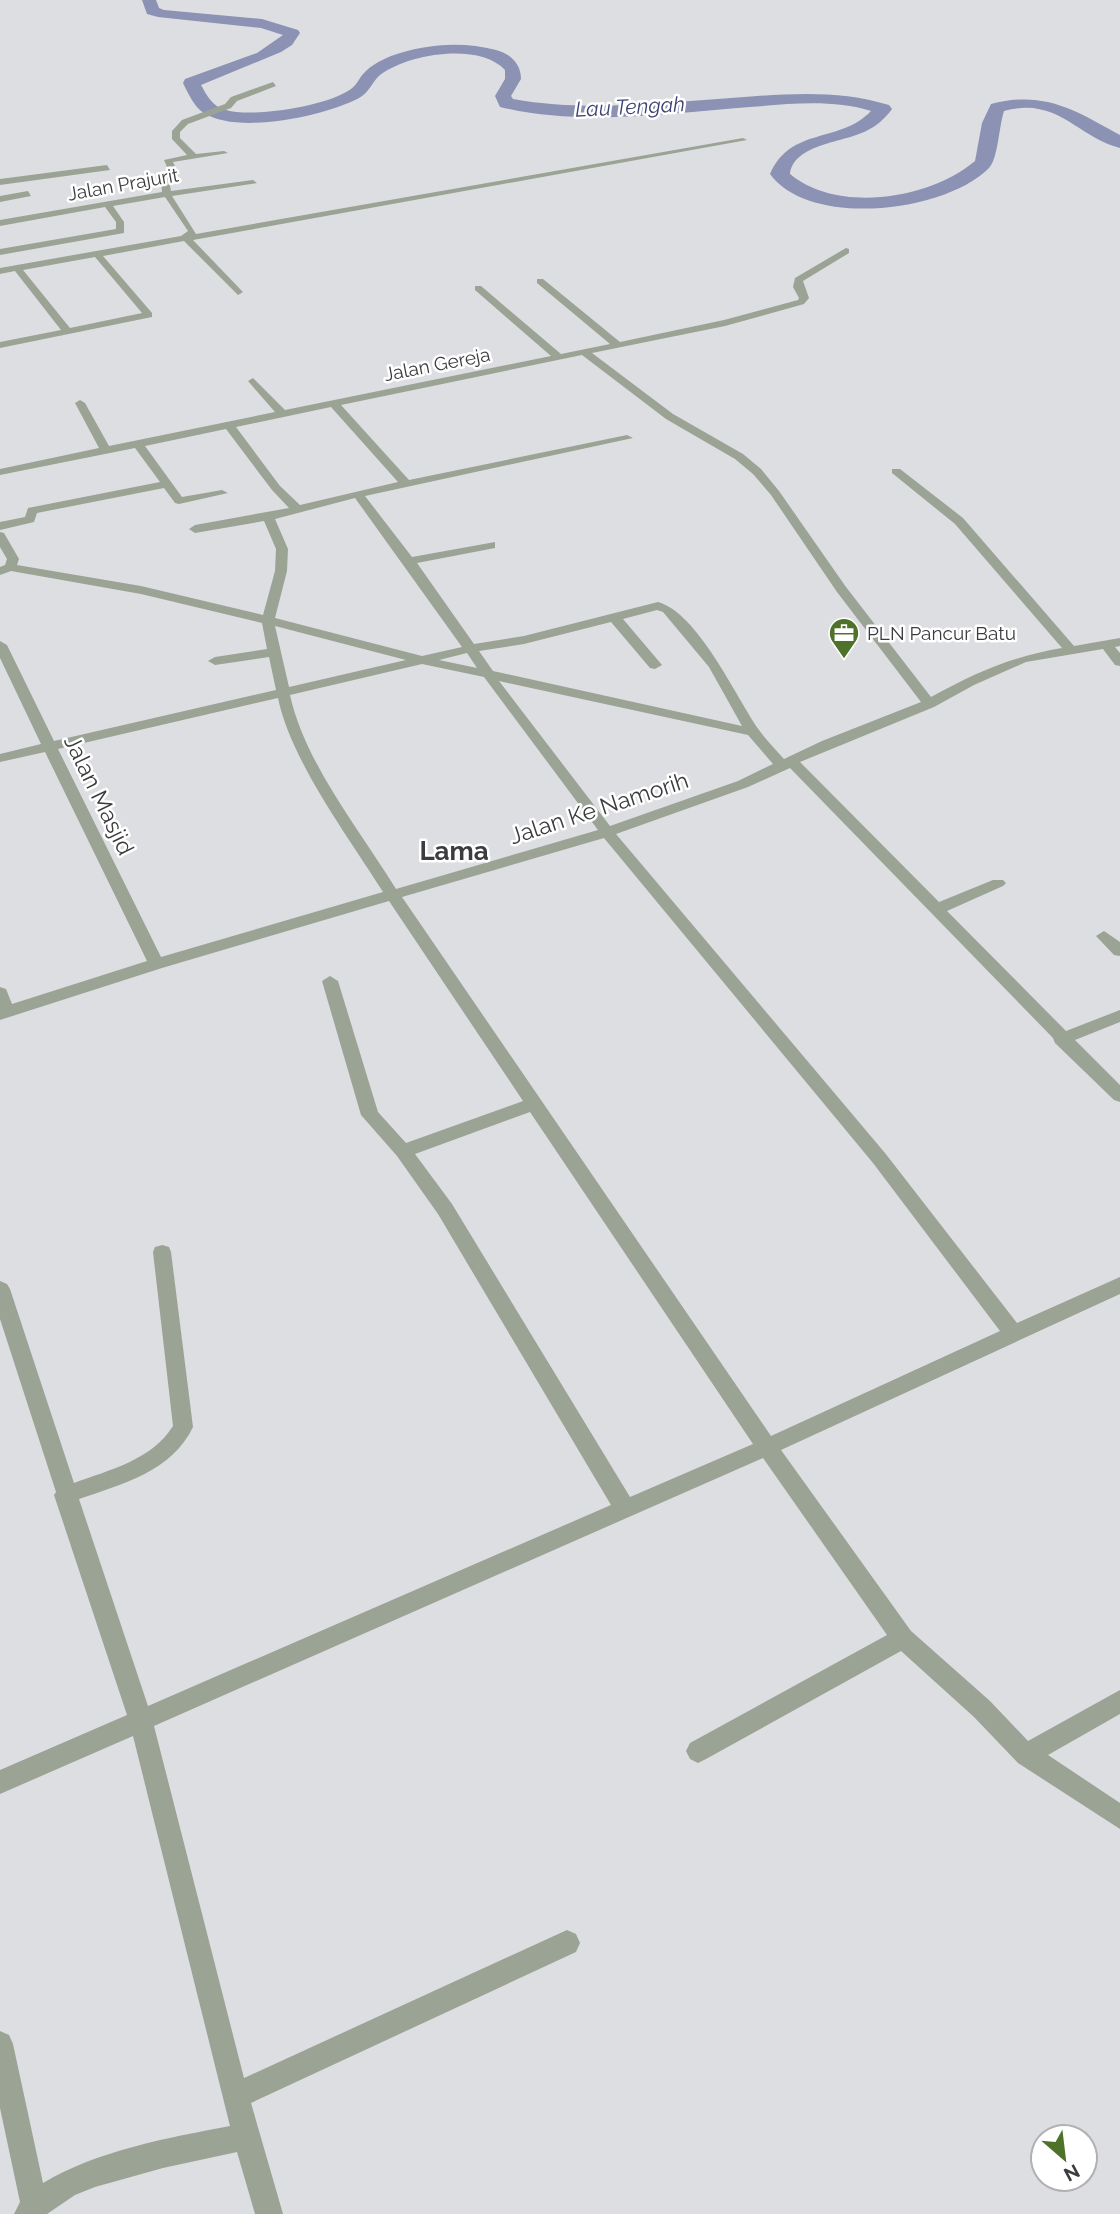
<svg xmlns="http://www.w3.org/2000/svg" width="1120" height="2214" viewBox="0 0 1120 2214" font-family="Raleway,sans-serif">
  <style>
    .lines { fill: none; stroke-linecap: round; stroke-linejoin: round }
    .river { fill: #8c92b3; fill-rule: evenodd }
    .minor { fill: #9ba395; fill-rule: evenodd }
    .labels { text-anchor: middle; stroke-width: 5; stroke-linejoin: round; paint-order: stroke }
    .far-street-label { font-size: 19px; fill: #3c3c3e; stroke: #fff }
    .far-poi-label { font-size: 19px; fill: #3c3c3e; stroke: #fff; text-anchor: start }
    .far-water-label { font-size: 21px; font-style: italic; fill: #3c4271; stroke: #fff }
    .street-label { font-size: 23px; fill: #3c3c3e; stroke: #fff }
    .quarter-label { font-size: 26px; font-weight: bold; fill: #3c3c3e; stroke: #fff }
  </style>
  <rect width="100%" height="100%" fill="#dddee2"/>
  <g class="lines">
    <!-- river -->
    <path class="river" d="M142,0H156L159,8L164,10L262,19L298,30L300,33L292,45L281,52L201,85C207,96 213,107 226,110C253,118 328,106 351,89C357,85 359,78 364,73C371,65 382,60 391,56C424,44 462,41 496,50C511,54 521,64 521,79L511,96L513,99C585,112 658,103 731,98C784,94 837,89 889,105L892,109L889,113C883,120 876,126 868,130C845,143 794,143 790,174C838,214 930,199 975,161L982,123L991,104C1044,90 1075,110 1120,135V148C1078,138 1058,96 1004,111C999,126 998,159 989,168C946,212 810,229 770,174C791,126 840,144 871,111C833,99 789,104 750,107C668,113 581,127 500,107L495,96L505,79V70C479,42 408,54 380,75C372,82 369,93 359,98C325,116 238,135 204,113C194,107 188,93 183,83L185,79L257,53L283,35L261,28L158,17L147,14Z"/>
    <!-- minor -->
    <g class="minor">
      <path d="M273,82L276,86L237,101L231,108L188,124L180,132V138L196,154L224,151L228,153L173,162L179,175L169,180L171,191L253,180L257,183L172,196L196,234L743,138L747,140L193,240L241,290L243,292L238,295L184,241L103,256L152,313V317L0,348V342L61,330L15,271L0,274V268L181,236L188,231L165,197L113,206L124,222V233L0,255V249L116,229V222L105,207L0,226V220L162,192L161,179L170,174L164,160L187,155L172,139V131L182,120L225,104L231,97ZM95,257L142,313L70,328L23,270Z"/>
      <polygon points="107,165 110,170 0,185 0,179"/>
      <polygon points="28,191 31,196 0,202 0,196"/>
      <path d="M846,248L849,249V253L803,281L809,298L804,304L725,326L592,353L673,414L743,454L761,469L779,491L846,587L931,697C977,672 1010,657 1062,648L955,524L892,473V469H900L963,518L1074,646L1120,638V646L1115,647L1120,653V666L1115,665L1103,649L1026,662L974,685L934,707L800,762L939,902L993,880H1003L1006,883L1003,886L947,911L1066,1031L1120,1010V1022L1075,1040L1120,1085V1102L1114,1100L1055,1043L1053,1038L790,768L748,787L616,834L885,1153L1017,1323L1120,1277V1294L781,1450L911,1631L990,1701L1028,1741L1120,1690V1714L1048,1755L1120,1803V1829L1018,1763L974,1717L901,1651L706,1759L698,1763L690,1759L686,1751L690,1743L887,1635L763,1458L154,1726L244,2078L567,1930L576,1934L580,1943L576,1952L251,2103L283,2214H255L237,2152L163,2168L95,2187L75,2195L47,2214H14L20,2202L0,2108V2031L9,2035L13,2044L43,2183C99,2150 167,2138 230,2126L133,1736L0,1794V1770L127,1715L54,1495L56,1492L0,1319V1281L7,1284L10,1289L74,1483C109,1470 152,1460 173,1426L153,1252L155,1247L162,1245L169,1247L171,1252L193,1427C172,1471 123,1484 79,1499L148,1706L611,1505L438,1214L397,1156L361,1115L322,981L330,976L338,981L378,1112L406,1143L523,1101L389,901L162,968L0,1020V987L6,989L12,1004L147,961L45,752L0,762V754L41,744L0,658V641L7,645L54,741L276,690L269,657L215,665L208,661L215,657L267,649L262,623L141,594L11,571L0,575V567L5,565L7,559L0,547V532L4,533L19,559L17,565L141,586L263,615L275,571L276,549L264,521L195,533L189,529L195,525L289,508L272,490L226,429L145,446L182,497L222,490L228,493L179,504L175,503L164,488L37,513L34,522L0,530V522L25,517L28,508L160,482L135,448L0,475V469L99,448L75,403L80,400L85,403L109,446L275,412L248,381L253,378L285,410L551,356L475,290V286H481L561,354L610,344L537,283V279H543L620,342L724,320L798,300L799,298L793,287L795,278ZM582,355L666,419L735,459L753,474L771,495L837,592L921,702L822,741L784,759C776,750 766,740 759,730C736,697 698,613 658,602L524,636L474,644L417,563L495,548V542L412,557L365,496L633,438L627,435L409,480L341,405ZM331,407L398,482L300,505L280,486L236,427ZM355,498L462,647L422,656L275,618L287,571L288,549L275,519ZM657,610L663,612L709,667L742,726L493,671L479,651L524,644L611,622L650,668L655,669L662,665L623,619ZM275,626L406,660L289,687ZM467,653L477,668L439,660ZM422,664L484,677L598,830L396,889C359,829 305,763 290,695ZM499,681L748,735L773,764L738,781L610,826ZM278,698C291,761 348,836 383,892L161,957L58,749ZM604,838L873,1163L1000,1331L771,1436L402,897ZM530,1112L753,1444L630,1497L452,1204L415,1154Z"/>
      <polygon points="1104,931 1120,942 1120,956 1114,955 1096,936"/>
    </g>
  </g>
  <!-- icons -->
  <defs>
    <g id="office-pin" transform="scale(1.575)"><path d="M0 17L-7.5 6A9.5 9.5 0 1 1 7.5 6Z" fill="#4f722b" stroke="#fff"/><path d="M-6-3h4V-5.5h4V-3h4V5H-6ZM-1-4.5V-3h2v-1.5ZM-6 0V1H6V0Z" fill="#fff"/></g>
  </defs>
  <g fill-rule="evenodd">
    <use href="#office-pin" x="844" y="633"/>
  </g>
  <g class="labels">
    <!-- far-street labels -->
    <g class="far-street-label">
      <text transform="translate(123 184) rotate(-10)" y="7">Jalan Prajurit</text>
      <text transform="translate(437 364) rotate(-11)" y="7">Jalan Gereja</text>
    </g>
    <!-- far-poi labels -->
    <g class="far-poi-label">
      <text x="867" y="640">PLN Pancur Batu</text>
    </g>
    <!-- far-water labels -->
    <g class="far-water-label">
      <text transform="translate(630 107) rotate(-3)" y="7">Lau Tengah</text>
    </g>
    <!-- street labels -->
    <g class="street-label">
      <text transform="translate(99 795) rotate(64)" y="8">Jalan Masjid</text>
      <text transform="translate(599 808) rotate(-18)" y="8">Jalan Ke Namorih</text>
    </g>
    <!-- quarter labels -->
    <g class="quarter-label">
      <text x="454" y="860">Lama</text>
    </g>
  </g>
  <!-- north arrow -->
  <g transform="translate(1064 2158) rotate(152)"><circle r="33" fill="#ffffff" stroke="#b1b1b2" stroke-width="2"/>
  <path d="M0-5L12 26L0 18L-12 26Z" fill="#4f722b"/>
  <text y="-10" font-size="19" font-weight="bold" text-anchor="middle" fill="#3c3c3e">N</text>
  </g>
</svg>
